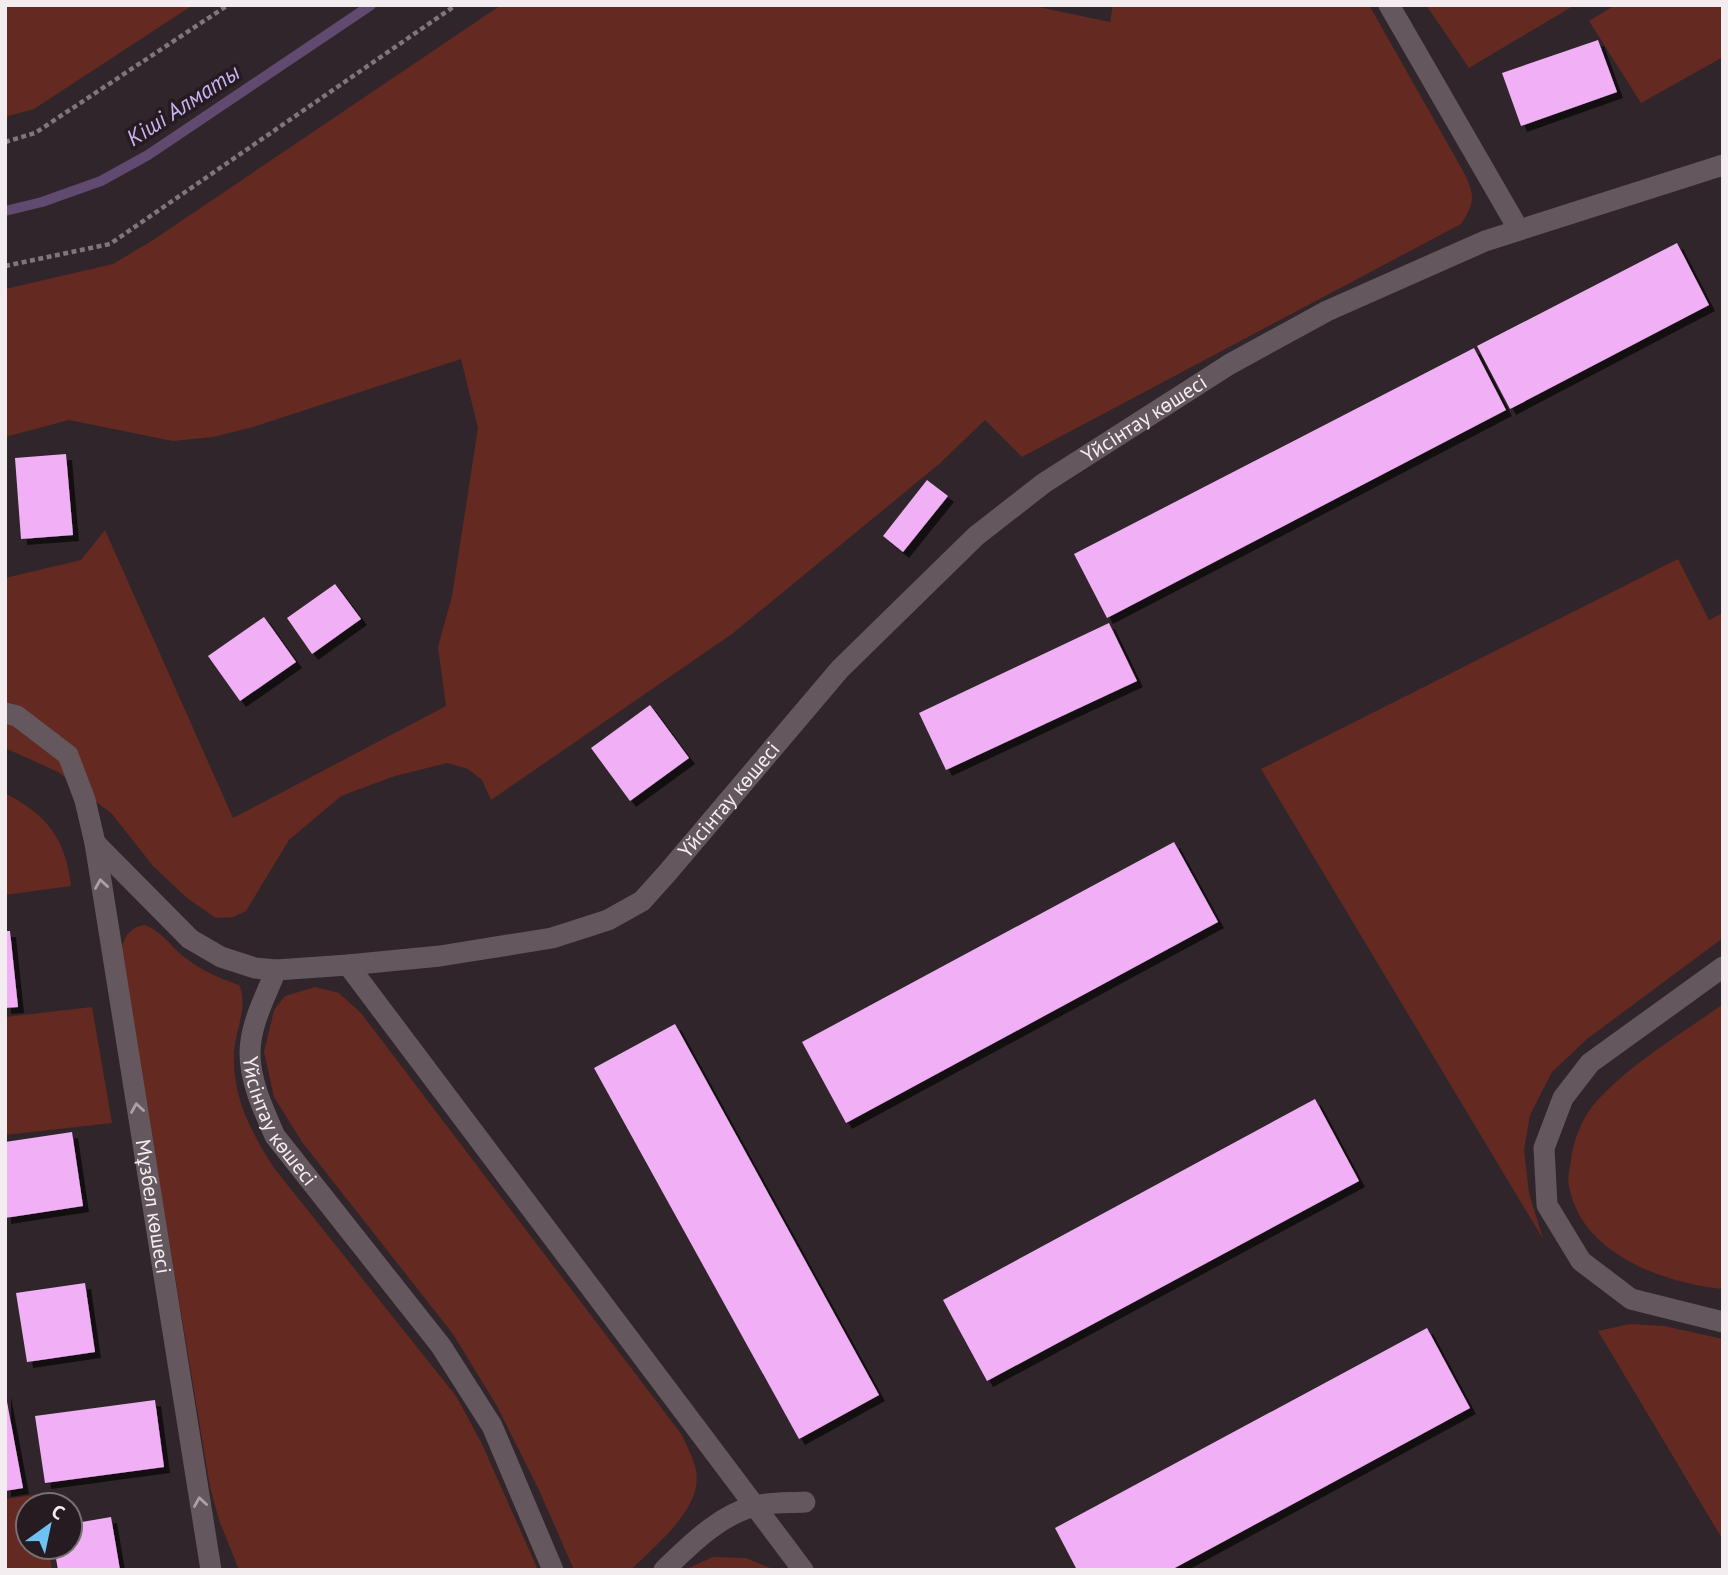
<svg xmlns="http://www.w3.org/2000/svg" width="1728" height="1575" viewBox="0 0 1728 1575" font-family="'PT Sans',sans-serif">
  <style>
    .green { fill: #642920 }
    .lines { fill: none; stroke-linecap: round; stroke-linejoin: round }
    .stream { stroke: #604a70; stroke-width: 10 }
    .building { fill: #f1b0f6; filter: url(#shadow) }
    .path { stroke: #7f767a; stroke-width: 4.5; stroke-dasharray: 5 3.5; stroke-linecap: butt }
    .minor { stroke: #64575d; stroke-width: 21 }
    .oneway { stroke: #aca2a6 }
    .labels { text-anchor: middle; stroke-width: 7; stroke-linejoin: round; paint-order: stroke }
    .street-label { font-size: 21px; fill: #f4edf0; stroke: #261b20 }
    .water-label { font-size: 23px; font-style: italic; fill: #cab2f0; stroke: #261b20 }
  </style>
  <defs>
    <filter id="shadow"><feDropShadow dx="6" dy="6" stdDeviation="0" flood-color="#0009"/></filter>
  </defs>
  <rect width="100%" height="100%" fill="#30252a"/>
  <!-- green -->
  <g class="green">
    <polygon points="5,5 193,5 34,109 5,117"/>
    <path d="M501,5H1029L1110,22L1113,5H1369L1462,169C1474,193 1477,200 1461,224L1022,457L985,420L938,465L732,634L491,800L482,780L468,769L447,763L395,776L341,796L289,840L246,911L233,917L216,918L187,898L153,866L112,814L58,772L5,748V578L81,560L105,530L233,818L446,706L438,647L452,596L478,428L461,359L253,427L213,437L173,441L69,420L5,437V289L113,264L153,240Z"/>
    <polygon points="1426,5 1575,5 1469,68"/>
    <polygon points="1615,5 1723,5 1723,57 1641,103 1589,21"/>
    <polygon points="1678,559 1709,620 1723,613 1723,938 1587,1039 1552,1072 1530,1115 1524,1150 1529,1193 1543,1239 1261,769"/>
    <path d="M5,793C48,816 65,838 71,886L5,895Z"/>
    <path d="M144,925C160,929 170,946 183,956C200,970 219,978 239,985C249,1005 235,1031 234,1053C232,1097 251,1132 274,1168L456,1396L482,1444L538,1570H239L219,1520L210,1487L121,951C124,937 129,928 144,925Z"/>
    <path d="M315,987L339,993L361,1013L682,1435C686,1445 692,1455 695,1466C707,1506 656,1544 631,1570H574L539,1490L497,1406L453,1334L302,1142L274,1097L264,1052L274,1010L285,996Z"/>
    <path d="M1723,1004V1289C1663,1283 1581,1254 1569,1186C1567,1178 1570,1168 1571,1160C1573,1141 1583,1116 1596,1102C1631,1063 1680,1035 1723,1004Z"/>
    <polygon points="92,1007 112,1123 5,1135 5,1017"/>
    <polygon points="1630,1324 1664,1326 1723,1339 1723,1540 1598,1331"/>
    <polygon points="41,1494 43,1505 28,1505 28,1547 49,1547 52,1570 5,1570 5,1499"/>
    <polygon points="713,1557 746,1558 775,1570 684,1570"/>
  </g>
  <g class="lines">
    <!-- stream -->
    <polyline class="stream" points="5,211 42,202 101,181 148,155 371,5"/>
  </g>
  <!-- building -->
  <g class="building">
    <polygon points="1598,40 1617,92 1521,126 1502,73"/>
    <polygon points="1677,243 1709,305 1510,409 1477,346"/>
    <polygon points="1474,348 1506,410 1107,618 1074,554"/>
    <polygon points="66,454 73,535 21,539 15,458"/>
    <polygon points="927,480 948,496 903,552 883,536"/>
    <polygon points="335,584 361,619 312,654 287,618"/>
    <polygon points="264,617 296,662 240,701 208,656"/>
    <polygon points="1109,623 1137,681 946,770 919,713"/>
    <polygon points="650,705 689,758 630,801 591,748"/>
    <polygon points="1174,842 1218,922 846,1123 802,1042"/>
    <polygon points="5,931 10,931 18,1007 5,1008"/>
    <polygon points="675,1024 879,1395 799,1439 594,1068"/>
    <polygon points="1315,1099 1359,1181 987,1381 943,1300"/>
    <polygon points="72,1132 83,1206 5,1218 5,1142"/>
    <polygon points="85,1283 95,1352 27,1362 16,1293"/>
    <polygon points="1427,1328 1470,1408 1171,1570 1077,1570 1055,1528"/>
    <polygon points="5,1391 23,1488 5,1491"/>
    <polygon points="155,1400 164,1467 45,1483 35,1416"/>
    <polygon points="111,1517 120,1570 58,1570 54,1547 70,1547 70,1524"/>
  </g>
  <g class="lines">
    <!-- path -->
    <g class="path">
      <polyline points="5,142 35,133 228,5"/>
      <polyline points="5,266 110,244 456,5"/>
    </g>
    <!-- minor -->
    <g class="minor">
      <polyline points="1389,5 1519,230"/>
      <path id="s1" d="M5,713L17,716L68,755L85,800L95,843L211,1570"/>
      <path id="s2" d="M95,843L190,939L221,957L255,968L276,970L348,965L440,956L552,938L608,920L642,901L668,872L840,669L976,536L1044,483L1230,364L1327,311L1485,241L1723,165"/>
      <polyline points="348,965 803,1570"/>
      <polyline points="1723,967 1590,1063 1563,1098 1544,1148 1547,1205 1581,1261 1631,1299 1723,1322"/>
      <path id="s3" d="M276,970C266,996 250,1024 250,1053C250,1082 264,1111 275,1136L441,1346L492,1426L553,1570"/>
      <path d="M664,1570C690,1545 719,1515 755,1506C770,1502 789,1503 805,1502"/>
    </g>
  </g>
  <!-- one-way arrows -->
  <defs><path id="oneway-chevron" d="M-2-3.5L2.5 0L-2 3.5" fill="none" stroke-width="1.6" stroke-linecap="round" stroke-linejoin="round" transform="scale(1.75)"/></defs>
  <g class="oneway">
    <use href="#oneway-chevron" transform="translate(101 884) rotate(-99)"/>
    <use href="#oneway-chevron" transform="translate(137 1108) rotate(-99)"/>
    <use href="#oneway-chevron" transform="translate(200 1502) rotate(-99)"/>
  </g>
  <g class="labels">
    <!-- street labels -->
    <g class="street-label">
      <text dy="7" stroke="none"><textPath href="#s2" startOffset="1304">Үйсінтау көшесі</textPath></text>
      <text dy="7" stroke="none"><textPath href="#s2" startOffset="737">Үйсінтау көшесі</textPath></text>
      <text dy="7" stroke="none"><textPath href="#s3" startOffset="163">Үйсінтау көшесі</textPath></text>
      <text dy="7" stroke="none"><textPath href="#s1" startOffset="537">Мұзбел көшесі</textPath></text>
    </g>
    <!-- water labels -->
    <g class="water-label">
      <text transform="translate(183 105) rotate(-33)" y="8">Кіші Алматы</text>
    </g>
  </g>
  <!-- border -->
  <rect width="1728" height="1575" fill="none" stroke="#f4edf0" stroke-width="14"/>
  <!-- north arrow -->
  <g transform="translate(49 1526) rotate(33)"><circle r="33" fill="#261b20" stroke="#786f73" stroke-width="2"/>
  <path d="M0-5L12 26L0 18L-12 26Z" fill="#6ec2f3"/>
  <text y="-10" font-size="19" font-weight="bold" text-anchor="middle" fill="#f4edf0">С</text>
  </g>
</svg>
